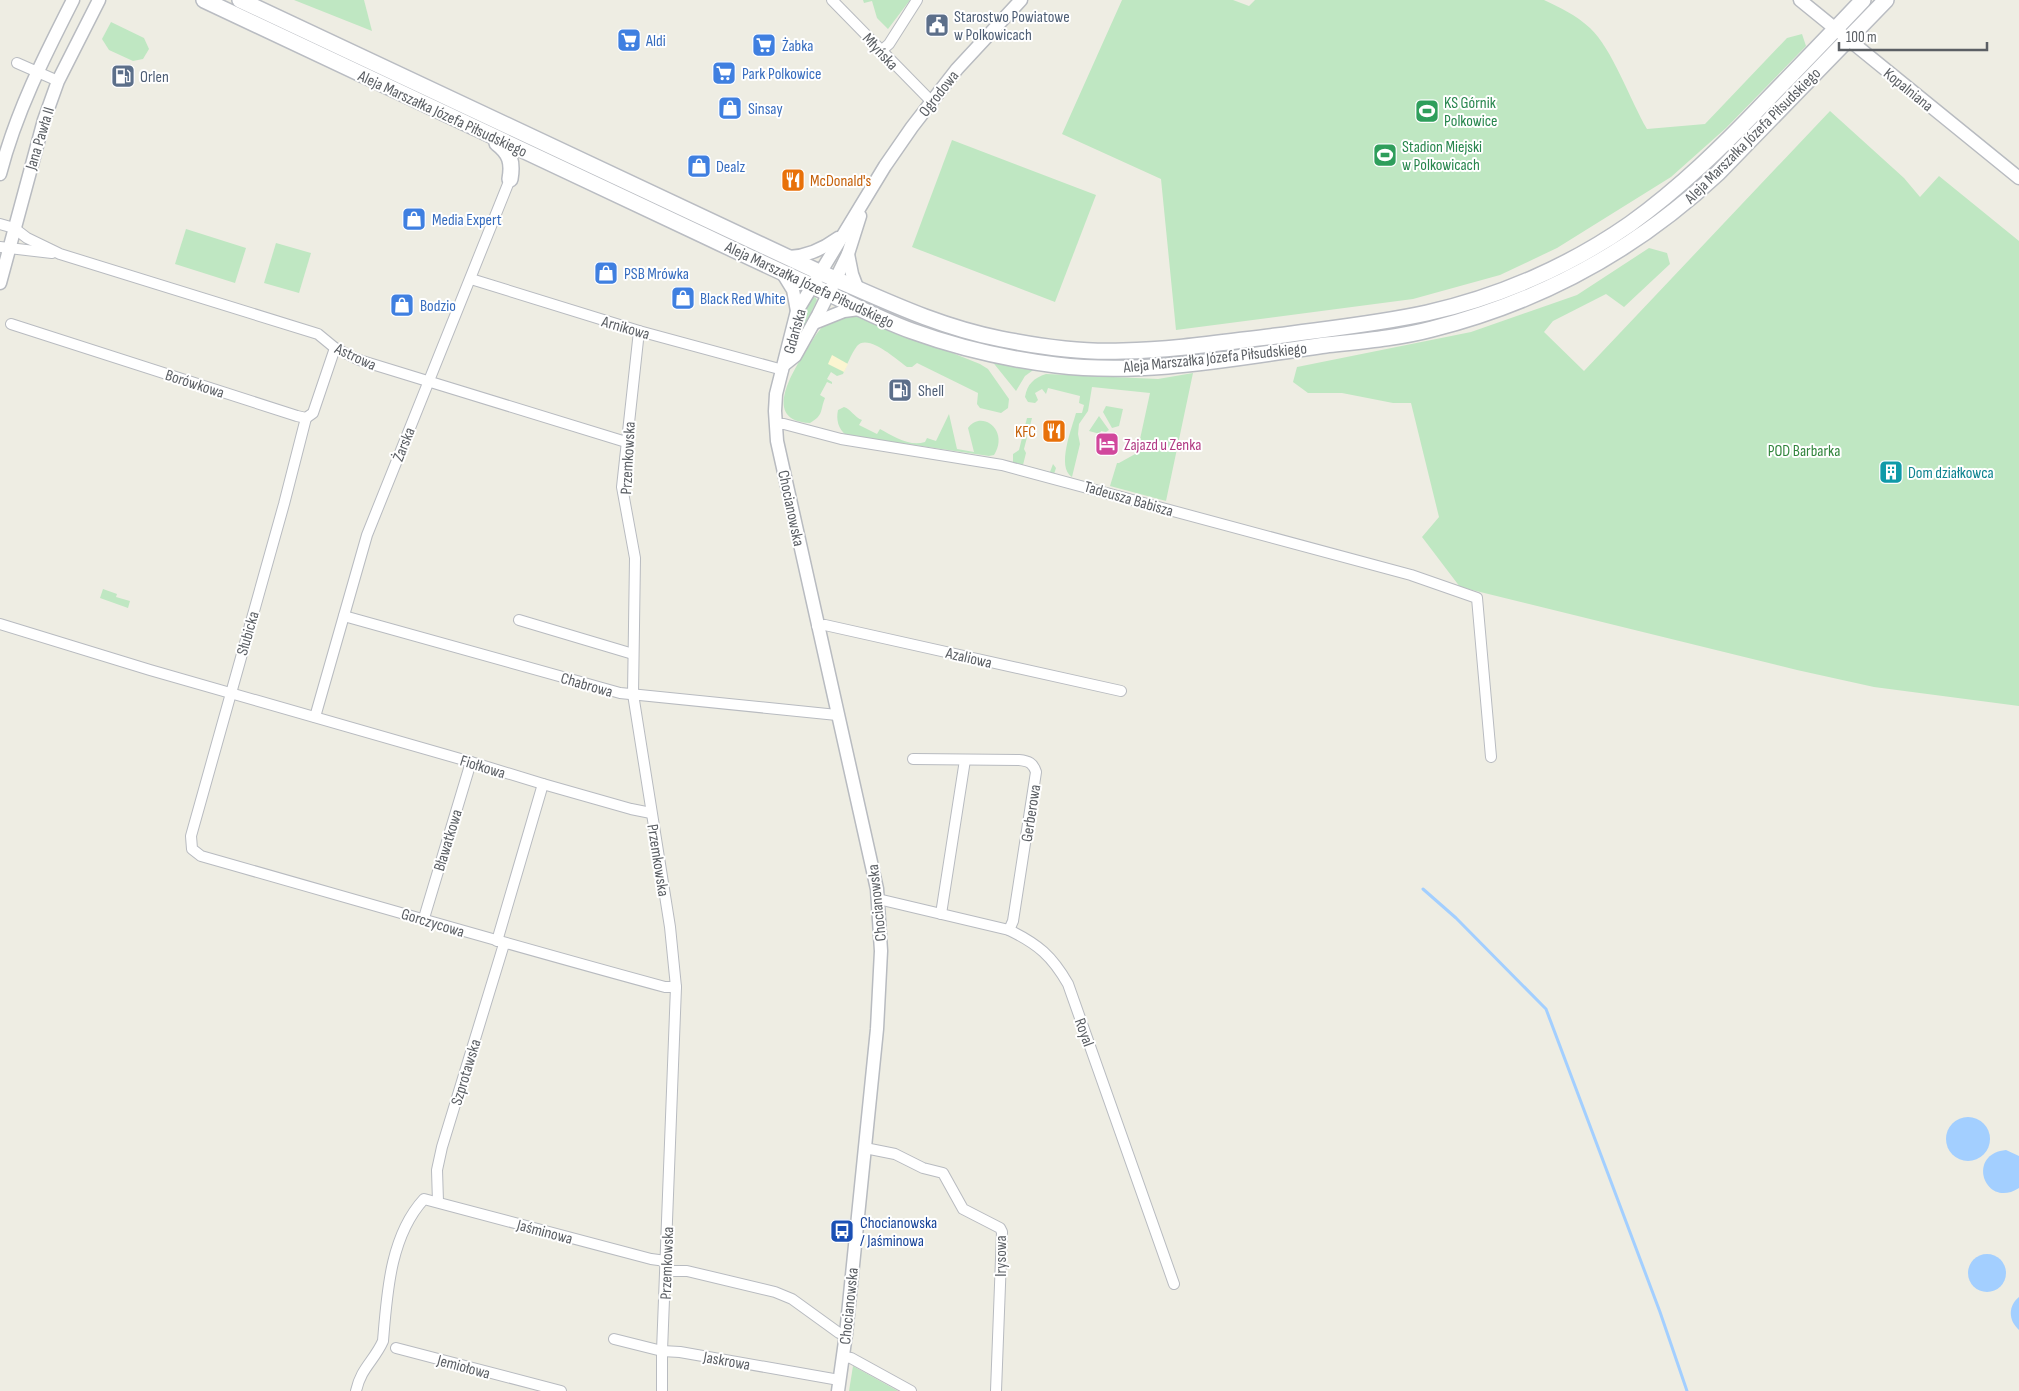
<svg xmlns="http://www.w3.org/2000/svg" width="2019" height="1391" viewBox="0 0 2019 1391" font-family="'Sofia Sans Condensed',sans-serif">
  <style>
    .green { fill: #bfe7c2 }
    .sand { fill: #fbf5d1 }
    .water { fill: #a3cfff }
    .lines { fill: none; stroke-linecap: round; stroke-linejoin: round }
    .stream { stroke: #a3cfff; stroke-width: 3 }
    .minor-casing { stroke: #b8bbc0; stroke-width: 12 }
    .tertiary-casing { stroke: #b8bbc0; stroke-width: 15 }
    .secondary-casing { stroke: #b9bcc2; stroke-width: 18 }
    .minor { stroke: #fff; stroke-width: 10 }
    .tertiary { stroke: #fff; stroke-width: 12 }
    .secondary { stroke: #fff; stroke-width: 15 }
    .labels { text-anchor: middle; stroke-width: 4; stroke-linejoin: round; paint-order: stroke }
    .service-label { font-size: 16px; fill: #4e5e75; stroke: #fff; text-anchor: start }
    .shop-label { font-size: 16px; fill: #366cbe; stroke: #fff; text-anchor: start }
    .street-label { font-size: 16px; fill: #5b5f64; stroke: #fff }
    .leisure-label { font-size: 16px; fill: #27864d; stroke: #fff; text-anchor: start }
    .food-label { font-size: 16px; fill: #c56008; stroke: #fff; text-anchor: start }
    .hotel-label { font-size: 16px; fill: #b23c85; stroke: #fff; text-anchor: start }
    .park-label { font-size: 16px; fill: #32853d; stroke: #fff }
    .culture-label { font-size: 16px; fill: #0d838f; stroke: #fff; text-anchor: start }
    .transit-label { font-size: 16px; fill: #164399; stroke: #fff; text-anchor: start }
  </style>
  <rect width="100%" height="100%" fill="#eeede3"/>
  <!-- green -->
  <g class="green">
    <polygon points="294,0 364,0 372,31"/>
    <polygon points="863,0 910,0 888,29 877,18 872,1 864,3"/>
    <path d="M1122,0H1233L1249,6L1255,0H1544C1561,8 1576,15 1590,28C1612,48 1631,102 1647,129L1705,124L1787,38L1802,34L1806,46L1726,128L1671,177L1557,248L1500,275L1413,299L1176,330L1161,179L1062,134Z"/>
    <polygon points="111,22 144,38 149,49 143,59 133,61 109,50 102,39"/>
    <polygon points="1830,111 1904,178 1920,197 1939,176 2019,241 2019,706 1874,687 1797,670 1460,587 1422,537 1439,517 1411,403 1393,403 1342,393 1308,393 1293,382 1297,367 1471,332 1577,295 1649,248 1667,253 1670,264 1624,307 1606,294 1553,321 1544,332 1584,371"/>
    <polygon points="952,140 1096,195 1055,302 912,247"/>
    <polygon points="186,229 246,248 235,283 175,264"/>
    <polygon points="276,243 311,253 299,293 264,283"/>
    <polygon points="815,297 817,300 799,337 795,337 802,312 812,298"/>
    <path d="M855,316L862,317L980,364L988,369L1009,399L1008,408L1001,413L980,408L977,404L978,393L917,363L912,367H907C897,360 868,333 857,346C851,354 847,365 843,374L837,376L831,372L827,379L832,382V384L827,382L820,395L825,398C820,410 824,415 810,423C762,421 792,373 805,352C812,342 818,328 829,322C836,317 846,317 855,316Z"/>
    <polygon points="991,360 1036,368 1025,376 1016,391"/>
    <path d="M1193,373L1166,501L1110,486L1117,463H1119L1137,453L1150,393L1092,387L1088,411L1079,424L1078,434L1080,444L1072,477C1056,467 1072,428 1076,413H1082L1084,405L1079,403L1080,396L1048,388L1046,394L1042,389L1035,393L1038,400L1035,403L1028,402L1025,397C1027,384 1034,378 1046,374L1158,379Z"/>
    <polygon points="1106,406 1123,409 1119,426 1112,428 1103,412"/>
    <path d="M844,407C851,409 854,417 862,420L859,425L877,434L880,429C893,436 909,447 925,442L927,438L936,441L949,414L957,449L974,452L968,428C981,409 1010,430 994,455L989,456L846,435C838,429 836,419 838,410Z"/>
    <polygon points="1099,416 1109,430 1106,432 1101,431 1100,434 1089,431"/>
    <polygon points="1027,418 1032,418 1024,449 1026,453 1023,465 1050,472 1053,464 1056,468 1054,474 1016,464 1013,462 1013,454 1019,450"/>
    <polygon points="103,589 117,594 116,597 130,601 128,608 100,598"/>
    <polygon points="853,1366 898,1391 849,1391"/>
  </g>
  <!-- sand -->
  <polygon class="sand" points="832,355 848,364 844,372 828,364"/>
  <!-- water -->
  <g class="water">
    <circle cx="1968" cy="1139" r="22"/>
    <path d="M2006,1150L2019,1156V1188C1985,1210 1965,1154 2006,1150Z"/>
    <circle cx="1987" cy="1273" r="19"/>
    <path d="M2019,1297V1330C2008,1320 2008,1306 2019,1297Z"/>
  </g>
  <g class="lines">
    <!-- stream -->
    <polyline class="stream" points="1423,889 1456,918 1546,1009 1660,1312 1687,1391"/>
    <!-- minor casing -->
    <g class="minor-casing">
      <g id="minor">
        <polyline points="832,0 931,101"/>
        <polyline points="881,51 889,44 917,0"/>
        <polyline points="17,63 58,81"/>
        <polyline points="0,224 14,228 27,238 60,254 318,334 335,348 359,360 626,442"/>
        <polyline points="0,247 52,253"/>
        <polyline points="471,279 639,331 783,370"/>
        <polyline points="11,324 297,416 306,418 313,413 335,348"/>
        <polyline points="639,331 622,487 635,558 633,694 670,927 676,987 662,1351 662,1391"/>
        <path d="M306,418L284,504L191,836L192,849L201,856C356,900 510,945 665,987H676"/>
        <polyline points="775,424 784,424 841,439 1002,465 1411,575 1477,598 1491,757"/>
        <polyline points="344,616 620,693 837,715"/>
        <polyline points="519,620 633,654"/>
        <polyline points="0,624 150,670 471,762 543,784 631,809 651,813"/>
        <polyline points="817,626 825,625 1121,691"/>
        <polyline points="315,717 367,535 510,179"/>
        <path d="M913,759L1019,760C1029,761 1033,763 1036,772L1013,921L1009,930"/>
        <path d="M878,899L1009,930C1038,944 1052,956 1068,984L1174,1284"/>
        <polyline points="941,914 965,760"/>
        <polyline points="424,918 471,762"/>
        <polyline points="497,941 543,784"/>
        <polyline points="865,1148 895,1154 923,1168 943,1173 963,1209 1000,1228 1002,1232 996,1391"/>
        <polyline points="438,1202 437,1170 442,1147 504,944"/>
        <polyline points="666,1271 687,1271 775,1292 792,1299 839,1333 846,1334"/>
        <polyline points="614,1339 662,1351 680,1352 839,1380"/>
        <polyline points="396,1348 561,1391"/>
        <polyline points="843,1357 851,1358 911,1391"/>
        <path d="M356,1391C361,1368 374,1361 383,1341C387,1293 390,1236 424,1199L651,1259L666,1261"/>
      </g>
    </g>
    <!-- tertiary casing -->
    <g class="tertiary-casing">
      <g id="tertiary">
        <polyline points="1800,0 2019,178"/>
        <path d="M0,174C16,112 44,57 73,0"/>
        <polyline points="848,254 852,274 858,290"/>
        <path d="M789,257C808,256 823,249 838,238"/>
        <polyline points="782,272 793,290 797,311"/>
        <polyline points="0,283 44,120 58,81 99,0"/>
        <polyline points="814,323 844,311 859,309"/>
        <polyline points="785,364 795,356 818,315 848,254 860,216"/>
        <polyline points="838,1391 846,1334 877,1029 881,951 877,889 777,441 775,411 776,394 797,311 885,166 912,127 957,69 1021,0"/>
      </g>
    </g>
    <!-- secondary casing -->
    <g class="secondary-casing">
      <g id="secondary">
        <path d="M204,0C370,79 536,158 703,235C745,255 787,275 830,294C857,307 884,321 912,331C959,348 1007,359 1056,365C1146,376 1238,357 1326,345C1362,341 1398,338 1432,329C1540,302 1637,249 1718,173L1886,0"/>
        <path d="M240,0L819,272C880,298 935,326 1001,339C1041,347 1083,353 1123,351C1175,350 1225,342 1276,336C1326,329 1377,324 1427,313C1499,297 1570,266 1630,224C1680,188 1723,146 1765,102C1798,68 1831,34 1863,0"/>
        <path d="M497,143C510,153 513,162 510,179"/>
      </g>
    </g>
    <!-- minor -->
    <use href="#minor" class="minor"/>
    <!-- tertiary -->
    <use href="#tertiary" class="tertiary"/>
    <!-- secondary -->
    <use href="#secondary" class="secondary"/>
  </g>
  <!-- icons -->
  <defs>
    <g id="civic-square" transform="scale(1.25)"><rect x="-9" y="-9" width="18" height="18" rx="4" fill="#5c6f8a" stroke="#fff"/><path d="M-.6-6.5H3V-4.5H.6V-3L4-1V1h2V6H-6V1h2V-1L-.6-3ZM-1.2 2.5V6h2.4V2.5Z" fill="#fff"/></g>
    <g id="supermarket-square" transform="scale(1.25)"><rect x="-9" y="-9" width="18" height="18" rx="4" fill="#3f7fe0" stroke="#fff"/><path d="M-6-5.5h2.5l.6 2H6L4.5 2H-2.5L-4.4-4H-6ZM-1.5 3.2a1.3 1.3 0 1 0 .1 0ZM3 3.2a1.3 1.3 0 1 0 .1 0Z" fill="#fff"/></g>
    <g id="fuel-square" transform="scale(1.25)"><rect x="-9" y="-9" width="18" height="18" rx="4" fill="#5c6f8a" stroke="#fff"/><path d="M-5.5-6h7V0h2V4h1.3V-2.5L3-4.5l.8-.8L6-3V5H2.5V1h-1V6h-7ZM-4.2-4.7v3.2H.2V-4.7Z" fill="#fff"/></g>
    <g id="shop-square" transform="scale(1.25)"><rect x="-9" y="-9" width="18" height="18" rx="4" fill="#3f7fe0" stroke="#fff"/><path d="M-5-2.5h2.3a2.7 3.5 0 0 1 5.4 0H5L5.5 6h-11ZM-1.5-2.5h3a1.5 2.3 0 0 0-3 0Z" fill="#fff"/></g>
    <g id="stadium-square" transform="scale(1.25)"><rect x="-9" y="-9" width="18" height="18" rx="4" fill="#2e9e5b" stroke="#fff"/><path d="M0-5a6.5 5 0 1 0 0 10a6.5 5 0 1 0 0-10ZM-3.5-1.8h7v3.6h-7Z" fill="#fff"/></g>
    <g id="restaurant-square" transform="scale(1.25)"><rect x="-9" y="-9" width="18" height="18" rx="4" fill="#e8710a" stroke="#fff"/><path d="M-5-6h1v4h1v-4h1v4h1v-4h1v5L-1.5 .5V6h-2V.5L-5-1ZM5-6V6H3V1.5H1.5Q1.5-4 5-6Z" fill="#fff"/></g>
    <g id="hotel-square" transform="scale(1.25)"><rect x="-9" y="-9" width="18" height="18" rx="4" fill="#d1479c" stroke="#fff"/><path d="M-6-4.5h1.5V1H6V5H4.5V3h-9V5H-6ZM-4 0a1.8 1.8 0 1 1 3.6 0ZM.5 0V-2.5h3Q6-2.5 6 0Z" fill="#fff"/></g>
    <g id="building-square" transform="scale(1.25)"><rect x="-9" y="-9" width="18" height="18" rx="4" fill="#0f9aa8" stroke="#fff"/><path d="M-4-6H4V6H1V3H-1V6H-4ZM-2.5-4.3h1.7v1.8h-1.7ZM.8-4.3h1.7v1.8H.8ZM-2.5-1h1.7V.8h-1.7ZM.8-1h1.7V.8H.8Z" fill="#fff"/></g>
    <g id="bus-square" transform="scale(1.25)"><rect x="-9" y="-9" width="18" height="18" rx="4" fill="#1a4fb4" stroke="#fff"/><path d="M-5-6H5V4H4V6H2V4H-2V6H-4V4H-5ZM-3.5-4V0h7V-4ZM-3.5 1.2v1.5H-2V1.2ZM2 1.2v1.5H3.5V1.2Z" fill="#fff"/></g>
  </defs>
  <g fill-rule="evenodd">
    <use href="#civic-square" x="937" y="25"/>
    <use href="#supermarket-square" x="629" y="40"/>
    <use href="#supermarket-square" x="764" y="45"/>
    <use href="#supermarket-square" x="724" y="73"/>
    <use href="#fuel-square" x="123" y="76"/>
    <use href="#shop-square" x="730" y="108"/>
    <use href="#stadium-square" x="1427" y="111"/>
    <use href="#stadium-square" x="1385" y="155"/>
    <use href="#shop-square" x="699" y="166"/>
    <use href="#restaurant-square" x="793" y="180"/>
    <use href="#shop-square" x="414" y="219"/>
    <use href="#shop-square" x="606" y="273"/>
    <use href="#shop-square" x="683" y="298"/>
    <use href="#shop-square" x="402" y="305"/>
    <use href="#fuel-square" x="900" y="390"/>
    <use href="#restaurant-square" x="1054" y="431"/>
    <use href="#hotel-square" x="1107" y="444"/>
    <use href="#building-square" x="1891" y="472"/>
    <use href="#bus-square" x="842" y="1231"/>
  </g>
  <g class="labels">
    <!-- service labels -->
    <g class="service-label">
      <text x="954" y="22">Starostwo Powiatowe<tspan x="954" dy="18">w Polkowicach</tspan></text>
      <text x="140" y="82">Orlen</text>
      <text x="918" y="396">Shell</text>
    </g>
    <!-- shop labels -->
    <g class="shop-label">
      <text x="646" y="46">Aldi</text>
      <text x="782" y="51">Żabka</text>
      <text x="742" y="79">Park Polkowice</text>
      <text x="748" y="114">Sinsay</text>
      <text x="716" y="172">Dealz</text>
      <text x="432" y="225">Media Expert</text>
      <text x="624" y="279">PSB Mrówka</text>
      <text x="700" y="304">Black Red White</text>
      <text x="420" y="311">Bodzio</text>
    </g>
    <!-- street labels -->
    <g class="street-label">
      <text transform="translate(881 51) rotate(47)" y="6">Młyńska</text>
      <text transform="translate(1909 89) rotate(39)" y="6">Kopalniana</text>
      <text transform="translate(938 93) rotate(-52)" y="6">Ogrodowa</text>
      <text transform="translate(443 113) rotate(25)" y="6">Aleja Marszałka Józefa Piłsudskiego</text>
      <text transform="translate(1752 135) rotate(-45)" y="6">Aleja Marszałka Józefa Piłsudskiego</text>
      <text transform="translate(39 138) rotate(-73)" y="6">Jana Pawła II</text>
      <text transform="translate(810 284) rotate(25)" y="6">Aleja Marszałka Józefa Piłsudskiego</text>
      <text transform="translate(626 327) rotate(16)" y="6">Arnikowa</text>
      <text transform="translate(794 331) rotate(-74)" y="6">Gdańska</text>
      <text transform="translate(356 356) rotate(25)" y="6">Astrowa</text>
      <text transform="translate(1215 357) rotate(-6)" y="6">Aleja Marszałka Józefa Piłsudskiego</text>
      <text transform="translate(195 383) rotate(18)" y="6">Borówkowa</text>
      <text transform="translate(403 444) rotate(-68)" y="6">Żarska</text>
      <text transform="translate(627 458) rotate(-87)" y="6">Przemkowska</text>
      <text transform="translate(1129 498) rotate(16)" y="6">Tadeusza Babisza</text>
      <text transform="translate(792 508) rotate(78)" y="6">Chocianowska</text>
      <text transform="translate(247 633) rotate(-74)" y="6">Słubicka</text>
      <text transform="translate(969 657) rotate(13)" y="6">Azaliowa</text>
      <text transform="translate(587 684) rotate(16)" y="6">Chabrowa</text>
      <text transform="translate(483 766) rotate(17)" y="6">Fiołkowa</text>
      <text transform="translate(1030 813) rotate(-81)" y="6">Gerberowa</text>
      <text transform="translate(447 840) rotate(-73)" y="6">Bławatkowa</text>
      <text transform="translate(659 860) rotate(81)" y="6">Przemkowska</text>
      <text transform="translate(876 903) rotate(-96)" y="6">Chocianowska</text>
      <text transform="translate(433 922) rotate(17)" y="6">Gorczycowa</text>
      <text transform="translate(1085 1032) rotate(70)" y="6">Royal</text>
      <text transform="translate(465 1072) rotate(-73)" y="6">Szprotawska</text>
      <text transform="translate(545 1231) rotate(15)" y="6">Jaśminowa</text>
      <text transform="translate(1000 1256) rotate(-90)" y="6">Irysowa</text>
      <text transform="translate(666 1263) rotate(-88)" y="6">Przemkowska</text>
      <text transform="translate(848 1306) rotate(-84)" y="6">Chocianowska</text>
      <text transform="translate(727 1360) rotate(10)" y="6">Jaskrowa</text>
      <text transform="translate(464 1366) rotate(15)" y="6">Jemiołowa</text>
    </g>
    <!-- leisure labels -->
    <g class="leisure-label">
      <text x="1444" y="108">KS Górnik<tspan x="1444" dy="18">Polkowice</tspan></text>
      <text x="1402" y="152">Stadion Miejski<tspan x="1402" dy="18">w Polkowicach</tspan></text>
    </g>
    <!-- food labels -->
    <g class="food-label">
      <text x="810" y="186">McDonald's</text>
      <text x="1036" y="437" text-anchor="end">KFC</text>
    </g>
    <!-- hotel labels -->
    <g class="hotel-label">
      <text x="1124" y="450">Zajazd u Zenka</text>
    </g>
    <!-- park labels -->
    <g class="park-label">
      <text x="1804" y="456">POD Barbarka</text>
    </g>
    <!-- culture labels -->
    <g class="culture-label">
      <text x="1908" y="478">Dom działkowca</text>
    </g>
    <!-- transit labels -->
    <g class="transit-label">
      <text x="860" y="1228">Chocianowska<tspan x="860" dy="18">/ Jaśminowa</tspan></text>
    </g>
  </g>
  <!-- scale -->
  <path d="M1839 42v8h148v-8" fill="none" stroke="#5b5f64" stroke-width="2.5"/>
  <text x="1846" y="42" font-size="15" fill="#5b5f64" stroke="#ffffff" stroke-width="4" paint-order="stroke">100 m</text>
</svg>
